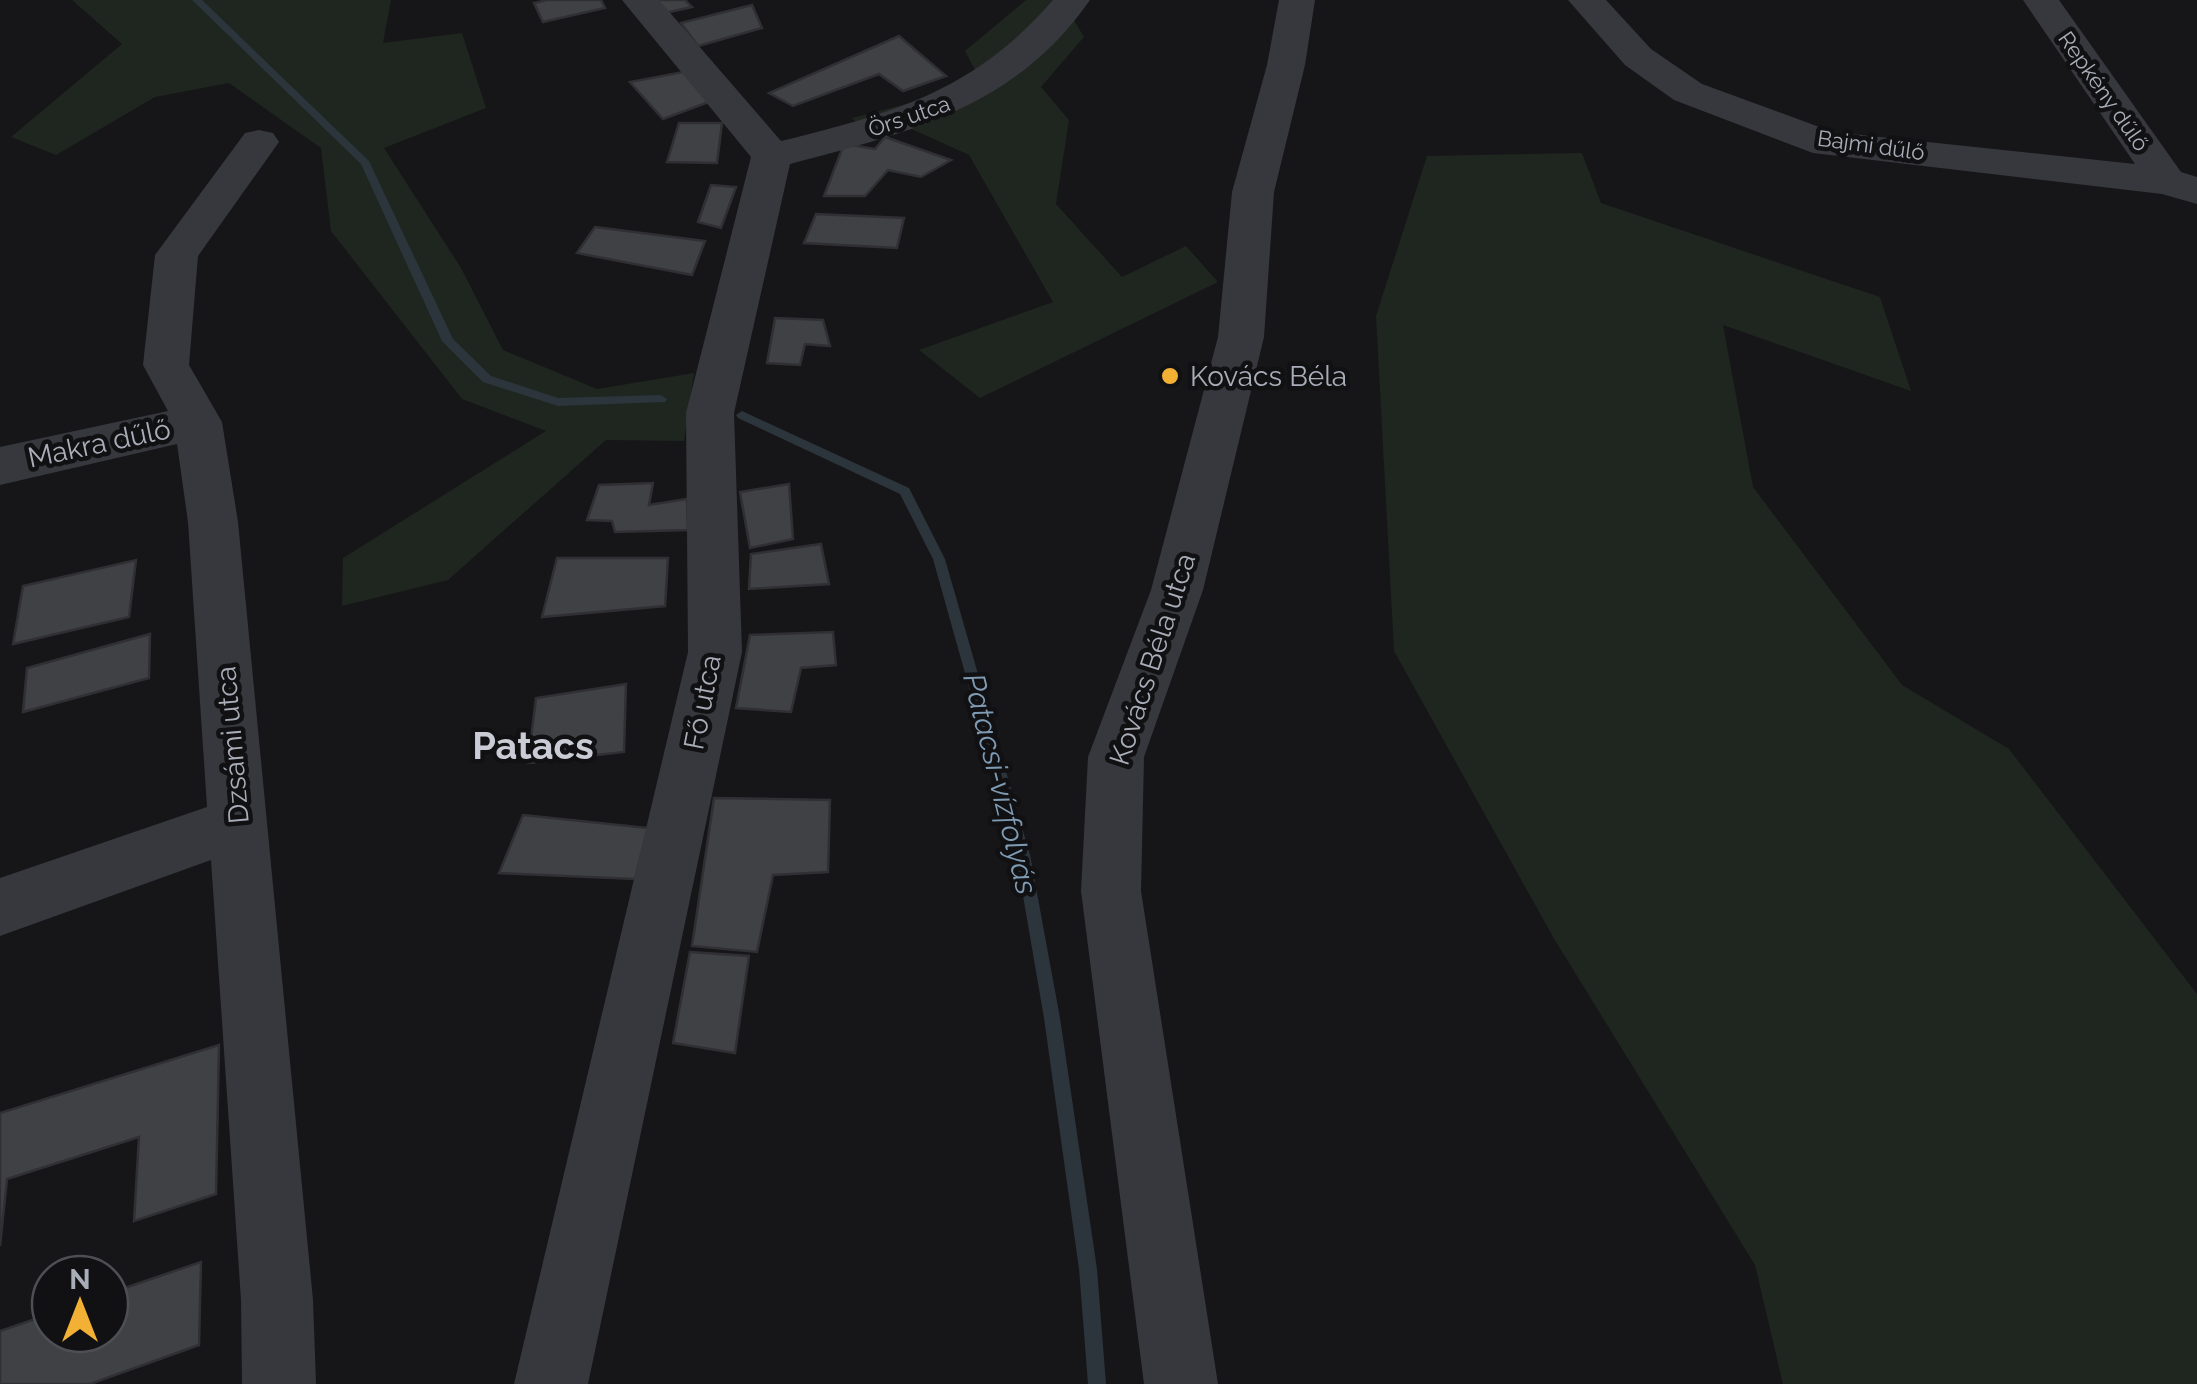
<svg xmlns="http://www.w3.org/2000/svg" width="2197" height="1384" viewBox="0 0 2197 1384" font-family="Raleway,sans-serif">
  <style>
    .green { fill: #1e261f }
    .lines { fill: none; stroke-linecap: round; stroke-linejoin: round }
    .stream { fill: #2c353c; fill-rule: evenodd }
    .building { fill: #404145; stroke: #303034; stroke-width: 2.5 }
    .street { fill: #37383d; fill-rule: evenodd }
    .poi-dot { fill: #f2b134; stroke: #111113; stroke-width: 4 }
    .labels { text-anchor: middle; stroke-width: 9; stroke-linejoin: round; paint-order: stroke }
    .far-street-label { font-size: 22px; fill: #a8adb8; stroke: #111113 }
    .poi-label { font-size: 28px; fill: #a8adb8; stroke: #111113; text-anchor: start }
    .street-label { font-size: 28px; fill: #a8adb8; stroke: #111113 }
    .water-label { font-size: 30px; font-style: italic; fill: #7f9bb3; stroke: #111113 }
    .district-label { font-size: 38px; font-weight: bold; fill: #c9ccd4; stroke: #111113 }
  </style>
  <rect width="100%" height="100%" fill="#161618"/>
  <!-- green -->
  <g class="green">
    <polygon points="72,0 391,0 383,43 462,33 486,108 384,148 461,268 503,350 597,389 694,373 684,441 606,440 448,580 342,606 343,558 546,431 462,399 331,231 321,148 229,83 155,97 56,155 11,137 122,44"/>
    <polygon points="1026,0 1062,0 1084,37 1041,87 1069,120 1056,204 1122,277 1186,246 1218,282 980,398 919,350 1053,302 969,155 905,126 871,138 852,118 945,94 976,72 965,51"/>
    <polygon points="1582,153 1601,203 1880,297 1911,391 1723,325 1753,487 1902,685 2009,749 2197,994 2197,1384 1783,1384 1755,1265 1553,937 1394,651 1376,316 1427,156"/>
  </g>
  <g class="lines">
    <!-- stream -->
    <g class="stream">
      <polygon points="192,0 202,0 369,161 453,339 491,376 558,398 661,395 667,399 665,402 558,406 483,382 442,341 361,164"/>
      <polygon points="742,411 909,488 945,559 1030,855 1060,1018 1097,1269 1106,1384 1088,1384 1079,1269 1044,1018 1016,855 933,559 900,494 738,418 736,415"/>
    </g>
  </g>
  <!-- building -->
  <g class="building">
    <polygon points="547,0 601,0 605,8 543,22 534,3"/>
    <polygon points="656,0 685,0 692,7 665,13"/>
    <polygon points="752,5 762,28 698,46 681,23"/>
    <polygon points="899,36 946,76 903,91 879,74 793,106 769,93"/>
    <polygon points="683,72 709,102 663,119 630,82"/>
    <polygon points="679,123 722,123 717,163 667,162"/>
    <polygon points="885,137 951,160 921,177 888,170 865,196 824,196 844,144 875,149"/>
    <polygon points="711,185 736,187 721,228 698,222"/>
    <polygon points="816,214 904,218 897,248 804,243"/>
    <polygon points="595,227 705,241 692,275 577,253"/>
    <polygon points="775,318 823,320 830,346 805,344 800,365 767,363"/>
    <polygon points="653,483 649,505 687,499 688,530 615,532 612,521 587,520 599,485"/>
    <polygon points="789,484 793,539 750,548 740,492"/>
    <polygon points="821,544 829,584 749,589 751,554"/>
    <polygon points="557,558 668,558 665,606 542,617"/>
    <polygon points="136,560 129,617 13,644 23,586"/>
    <polygon points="833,632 836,665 801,668 791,712 736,708 750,635"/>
    <polygon points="150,634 149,678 23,712 27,668"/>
    <polygon points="626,684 624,752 528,763 536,698"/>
    <polygon points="714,798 830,800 828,872 773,875 757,952 692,946"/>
    <polygon points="523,815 648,828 635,879 499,873"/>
    <polygon points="690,952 749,956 735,1053 673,1043"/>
    <polygon points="219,1045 216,1194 134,1221 139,1137 7,1179 0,1246 0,1113"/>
    <polygon points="201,1262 199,1345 90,1384 0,1384 0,1331 50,1314 50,1334 110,1334 110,1293"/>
  </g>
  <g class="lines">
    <!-- street -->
    <g class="street">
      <path d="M622,0H659L781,141C894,113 974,91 1053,0H1090C1016,107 909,133 790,164L734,413L742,652L588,1384H514L688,652L686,413L751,157Z"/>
      <polygon points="1279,0 1315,0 1305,65 1274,192 1264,337 1203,590 1144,757 1141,891 1218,1384 1144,1384 1081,891 1088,757 1151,590 1218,337 1232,192 1267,65"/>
      <polygon points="1568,0 1606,0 1651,49 1702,84 1833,132 2135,164 2023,0 2059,0 2181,172 2197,177 2197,204 2162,194 1813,153 1674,100 1625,65"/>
      <polygon points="259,130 273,133 279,142 198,256 189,365 222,422 238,522 313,1300 316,1384 242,1384 241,1300 211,860 0,936 0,878 207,807 188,522 177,444 0,485 0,447 168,411 143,365 155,255 245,133"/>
    </g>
  </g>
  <!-- markers -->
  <circle class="poi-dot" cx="1170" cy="376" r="10"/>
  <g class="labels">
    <!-- far-street labels -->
    <g class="far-street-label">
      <text transform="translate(2104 91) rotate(55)" y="8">Repkény dűlő</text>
      <text transform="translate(909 116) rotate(-19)" y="8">Örs utca</text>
      <text transform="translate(1871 145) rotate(8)" y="8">Bajmi dűlő</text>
    </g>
    <!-- poi labels -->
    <g class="poi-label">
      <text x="1190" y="386">Kovács Béla</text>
    </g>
    <!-- street labels -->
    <g class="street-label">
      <text transform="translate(99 443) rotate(-12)" y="10">Makra dűlő</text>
      <text transform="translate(1152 659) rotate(-72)" y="10">Kovács Béla utca</text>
      <text transform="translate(702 702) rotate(-79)" y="10">Fő utca</text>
      <text transform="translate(232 745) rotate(-95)" y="10">Dzsámi utca</text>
    </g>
    <!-- water labels -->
    <g class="water-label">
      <text transform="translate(1000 784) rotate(76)" y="10">Patacsi-vízfolyás</text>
    </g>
    <!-- district labels -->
    <g class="district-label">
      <text x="533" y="759">Patacs</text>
    </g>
  </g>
  <!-- north arrow -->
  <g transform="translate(80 1304)"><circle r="48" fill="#111113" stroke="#4d4f55" stroke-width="2.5"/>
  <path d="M0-8L18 38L0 25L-18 38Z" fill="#f2b134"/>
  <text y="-15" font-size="28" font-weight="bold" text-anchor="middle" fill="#a8adb8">N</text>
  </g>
</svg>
